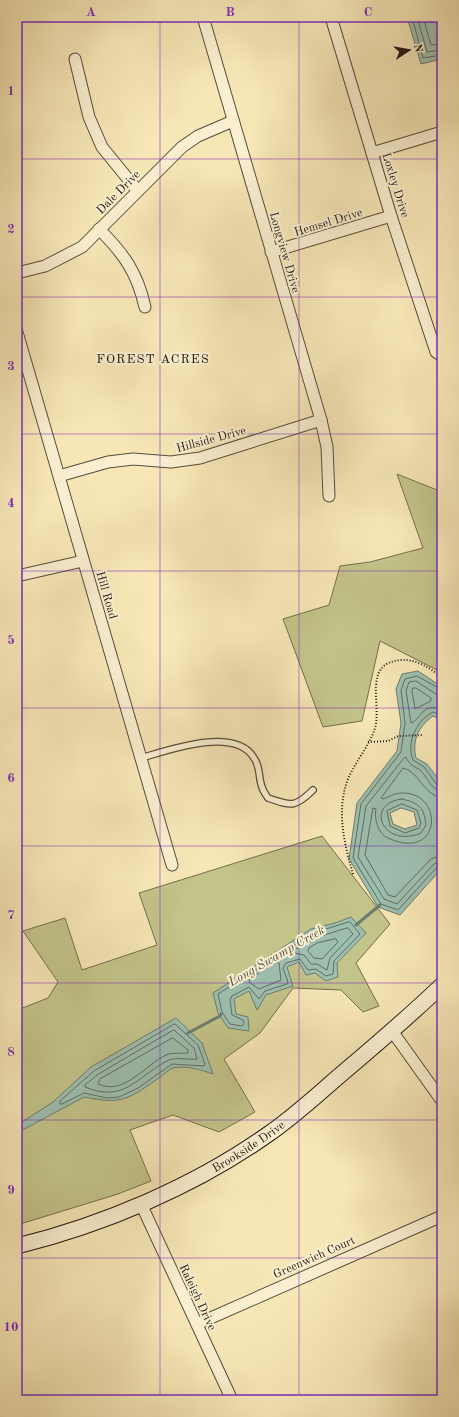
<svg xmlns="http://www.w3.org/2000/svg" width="459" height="1417" viewBox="0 0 459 1417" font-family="'Old Standard TT',serif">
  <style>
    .green { fill: #c3c48a; stroke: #736e4d }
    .water { fill: #9dbfb0; stroke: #6c7c70; fill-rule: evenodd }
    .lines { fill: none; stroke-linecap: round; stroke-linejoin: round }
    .shore { stroke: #606c60; stroke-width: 1 }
    .stream { stroke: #6c7c70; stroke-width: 3 }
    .lane-casing { stroke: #584c3a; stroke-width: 8 }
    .street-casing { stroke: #584c3a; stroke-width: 13 }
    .secondary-casing { stroke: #231810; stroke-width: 17 }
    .path { stroke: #231810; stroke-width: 2; stroke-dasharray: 1 2; stroke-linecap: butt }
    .lane { stroke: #faefd0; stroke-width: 5.5 }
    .street { stroke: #faefd0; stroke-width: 11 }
    .secondary { stroke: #faefd0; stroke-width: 15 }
    .grid { fill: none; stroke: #7b2cbf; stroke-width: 1; stroke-opacity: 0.55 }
    .labels { text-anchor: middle; stroke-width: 4; stroke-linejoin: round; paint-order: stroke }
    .street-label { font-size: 12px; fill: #231810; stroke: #faefd0 }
    .neighbourhood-label { font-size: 13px; letter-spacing: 1px; fill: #231810; stroke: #faefd0 }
    .water-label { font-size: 13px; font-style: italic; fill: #4e5248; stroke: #faefd0 }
    .neatline { fill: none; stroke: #7b2cbf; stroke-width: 1.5 }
    .grid-label { font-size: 13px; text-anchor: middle; font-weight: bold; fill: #7b2cbf }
  </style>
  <rect width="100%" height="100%" fill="#f7e7b7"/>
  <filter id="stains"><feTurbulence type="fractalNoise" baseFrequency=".005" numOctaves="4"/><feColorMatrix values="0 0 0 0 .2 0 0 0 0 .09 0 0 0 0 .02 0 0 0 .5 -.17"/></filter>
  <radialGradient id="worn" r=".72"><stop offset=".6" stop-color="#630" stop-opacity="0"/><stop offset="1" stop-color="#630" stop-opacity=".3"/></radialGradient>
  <!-- green -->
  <g class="green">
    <polygon points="397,474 442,492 442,656 439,671 380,641 362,721 323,727 283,619 329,605 340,566 370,562 423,548"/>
    <polygon points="322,836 390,924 356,963 379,1006 363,1012 341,990 293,988 260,1033 224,1059 255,1112 219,1132 173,1115 130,1130 151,1181 118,1194 17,1225 17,1009 20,1009 48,998 58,982 23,931 65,918 82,970 157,945 139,893"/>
  </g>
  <!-- water -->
  <g class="water">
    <polygon points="407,17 442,17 442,59 421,64"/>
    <path d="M418,671L442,687V720L433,716C418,727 412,740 416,758L427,764L442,784V868L400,915L378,907L349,859L357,803L397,751L401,723L396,689L402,674ZM401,808L414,812L417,825L405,829L393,824L390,813Z"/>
    <polygon points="351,917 366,933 337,963 338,977 326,981 315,973 306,975 299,962 287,967 293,986 266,995 257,1010 249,991 234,999 236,1014 248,1017 249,1031 228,1028 218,1013 213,993 311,929 335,923"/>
    <path d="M176,1018L202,1043L213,1074C201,1070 186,1065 173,1068C168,1070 161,1077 156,1080C126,1101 120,1104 84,1097L17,1133V1125L53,1102L91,1067Z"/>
  </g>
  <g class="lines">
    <!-- shore -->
    <g class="shore">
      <polyline points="412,17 423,58 442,55"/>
      <polyline points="417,17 427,52 442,50"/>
      <polyline points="423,17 431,45 442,44"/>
      <polygon points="413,688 416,688 431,698 431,701 415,709 412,691"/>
      <polyline points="442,690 417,676 405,679 401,690 405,723 401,752 361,804 353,858 381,904 398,910 437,867 442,866"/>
      <path d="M442,696L436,694L416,681L409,682L406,691L411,723C422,719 422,701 442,710"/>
      <path d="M442,715L433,712C416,721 406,743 413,760L424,767L437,785L442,786"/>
      <path d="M442,791C430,790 428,777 420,770C414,766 409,765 406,757L404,758L366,806L358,857L384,899L397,904L434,864L442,861"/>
      <path d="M442,797C423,796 420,772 403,768L381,798L383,799C389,797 395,793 401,793C445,791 442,863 388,838C378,834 374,819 376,809L373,808L365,855L388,895L395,897L431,859L442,855"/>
      <path d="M402,799C419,803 424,807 426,825L421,833C382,849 364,803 402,799Z"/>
      <polygon points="402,804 417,810 421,823 419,828 405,833 390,826 387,811"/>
      <polygon points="350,922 360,934 334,961 333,974 326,976 316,969 308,970 300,959 286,963 283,968 288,982 287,984 265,991 259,999 249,987 232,996 230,1000 232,1015 243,1020 244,1024 242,1026 230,1024 222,1012 218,994 313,933"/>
      <polygon points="348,928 353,934 330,958 327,970 317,964 311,964 304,955 294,953 294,950 315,938"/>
      <polygon points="336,939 338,942 322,959 314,958 308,951 309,948 317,943"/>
      <polygon points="276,962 279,963 281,980 259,989 249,982 250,979"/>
      <polygon points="175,1024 198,1045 205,1064 204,1066 172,1064 138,1088 119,1097 107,1098 84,1093 62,1104 60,1104 60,1101 94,1071"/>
      <path d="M174,1030L194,1048L197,1059C188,1060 176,1057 169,1060C138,1075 125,1104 85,1087V1085L97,1075Z"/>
      <path d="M173,1038L188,1050V1053C181,1054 173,1052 166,1055C145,1065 124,1096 98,1084L100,1079Z"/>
    </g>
    <!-- stream -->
    <g class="stream">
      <polyline points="356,925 380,905"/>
      <polyline points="188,1033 220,1016 221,1014"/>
    </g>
    <!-- lane casing -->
    <g class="lane-casing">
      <path id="lane" d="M141,758C169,750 235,726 254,758C261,768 258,777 262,787C263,791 266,795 268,798C291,806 295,808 313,790"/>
    </g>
    <!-- street casing -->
    <g class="street-casing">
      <g id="street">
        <polyline points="203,17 321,420 327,447 329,496"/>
        <polyline points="331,17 391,216 436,352 442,356"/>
        <polyline points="75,59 89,117 102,147 137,190"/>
        <polyline points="372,153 442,132"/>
        <path d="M99,229C124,254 137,272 145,307"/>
        <polyline points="271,252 391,216"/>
        <polyline points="17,273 45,266 82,247 182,147 198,136 233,121"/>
        <polyline points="17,332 172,865"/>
        <polyline points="59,476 108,462 133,459 171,462 200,458 321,420"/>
        <polyline points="17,576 83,561"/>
        <polyline points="392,1031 442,1101"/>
        <polyline points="141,1204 232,1400"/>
        <polyline points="197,1324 442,1216"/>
      </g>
    </g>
    <!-- secondary casing -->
    <g class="secondary-casing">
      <g id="secondary">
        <path id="s1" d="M17,1246C103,1225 195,1186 267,1135C295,1116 319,1093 345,1071C378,1043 411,1015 442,985"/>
      </g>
    </g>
    <!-- path -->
    <g class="path">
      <polyline points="368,742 388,741 398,736 423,735"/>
      <path d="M353,874C344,843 336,810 348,779C355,762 370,745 375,728C382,704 362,663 401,660C416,659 431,668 442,678"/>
    </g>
    <!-- lane -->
    <use href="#lane" class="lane"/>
    <!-- street -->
    <use href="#street" class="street"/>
    <!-- secondary -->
    <use href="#secondary" class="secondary"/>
  </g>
  <!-- grid -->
  <path class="grid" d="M160,17V1400M299,17V1400M17,159H442M17,297H442M17,434H442M17,571H442M17,708H442M17,846H442M17,983H442M17,1120H442M17,1258H442"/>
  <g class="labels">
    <!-- street labels -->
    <g class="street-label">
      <text transform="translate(396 185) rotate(73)" y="4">Loxley Drive</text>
      <text transform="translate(118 192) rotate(-45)" y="4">Dale Drive</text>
      <text transform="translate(328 222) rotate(-17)" y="4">Hemsel Drive</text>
      <text transform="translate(285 252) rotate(74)" y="4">Longview Drive</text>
      <text transform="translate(211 439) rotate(-15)" y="4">Hillside Drive</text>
      <text transform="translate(107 595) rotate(74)" y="4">Hill Road</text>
      <text dy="4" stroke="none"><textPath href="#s1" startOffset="253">Brookside Drive</textPath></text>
      <text transform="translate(314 1257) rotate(-24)" y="4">Greenwich Court</text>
      <text transform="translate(198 1297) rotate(65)" y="4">Raleigh Drive</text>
    </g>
    <!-- neighbourhood labels -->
    <g class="neighbourhood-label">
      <text x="153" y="363">FOREST ACRES</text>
    </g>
    <!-- water labels -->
    <g class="water-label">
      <text transform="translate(276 955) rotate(-30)" y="5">Long Swamp Creek</text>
    </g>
  </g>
  <!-- margin -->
  <rect width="459" height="1417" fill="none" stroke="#f7e7b7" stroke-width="44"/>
  <!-- north arrow -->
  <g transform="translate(409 50) rotate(78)" stroke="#faefd0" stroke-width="3" paint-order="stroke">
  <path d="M0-3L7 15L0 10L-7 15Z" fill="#231810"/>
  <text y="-6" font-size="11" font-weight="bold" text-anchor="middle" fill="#231810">N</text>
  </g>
  <rect x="22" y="22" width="415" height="1373" class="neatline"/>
  <g class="grid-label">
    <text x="91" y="16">A</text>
    <text x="230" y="16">B</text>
    <text x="368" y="16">C</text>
    <text x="11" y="95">1</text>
    <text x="11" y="233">2</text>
    <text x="11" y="370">3</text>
    <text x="11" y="507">4</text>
    <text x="11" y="644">5</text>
    <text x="11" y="782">6</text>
    <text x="11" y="919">7</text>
    <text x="11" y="1056">8</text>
    <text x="11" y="1194">9</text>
    <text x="11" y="1331">10</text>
  </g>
  <rect width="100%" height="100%" filter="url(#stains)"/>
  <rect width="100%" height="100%" fill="url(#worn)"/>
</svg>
